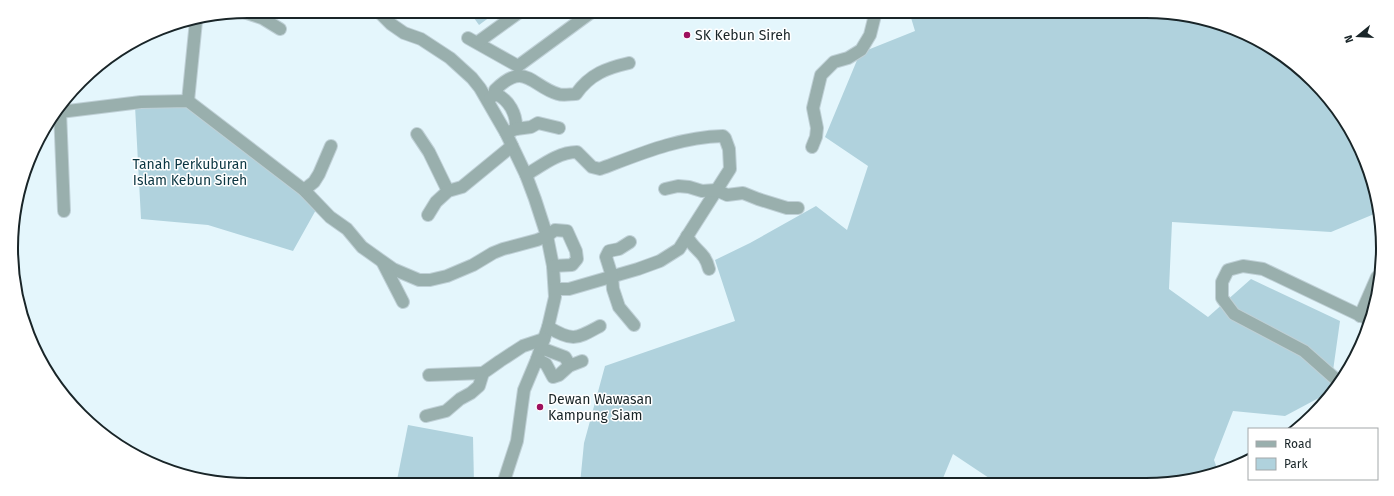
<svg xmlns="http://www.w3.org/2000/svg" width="1394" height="496" viewBox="0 0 1394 496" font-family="'Fira Sans',sans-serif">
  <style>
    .green { fill: #b0d2dd }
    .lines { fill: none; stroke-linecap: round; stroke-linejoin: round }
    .minor-casing { stroke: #bfd0d6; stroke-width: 14 }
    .minor { stroke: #99afad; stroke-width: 12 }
    .poi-dot { fill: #9e105d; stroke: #fff; stroke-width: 1.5 }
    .labels { text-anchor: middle; stroke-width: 3; stroke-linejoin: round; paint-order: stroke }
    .poi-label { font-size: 14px; fill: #192528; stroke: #fff; text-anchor: start }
    .park-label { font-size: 14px; fill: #0b3642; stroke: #fff }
    .rim { fill: none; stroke: #192528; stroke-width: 2 }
  </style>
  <rect width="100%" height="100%" fill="#e4f6fc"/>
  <!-- green -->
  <g class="green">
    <polygon points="469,11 498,11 479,25"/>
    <polygon points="909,11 1146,11 1207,19 1290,60 1351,129 1379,212 1331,232 1172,222 1169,289 1208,317 1251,279 1340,321 1330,392 1285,416 1233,411 1214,460 1218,471 1177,483 988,483 989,478 953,454 941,483 580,484 584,443 605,366 735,321 715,260 750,243 816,206 847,230 868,166 825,137 860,53 915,31"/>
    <polygon points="135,106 188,106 317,208 293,251 208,225 141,219"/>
    <polygon points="408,425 473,437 474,484 396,485"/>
  </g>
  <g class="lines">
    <!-- minor casing -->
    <g class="minor-casing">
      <g id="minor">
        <polyline points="378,11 391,24 404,33 421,39 450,58 472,78 480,88 506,133 526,175 535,199 547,236 553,266 555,297 548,327 537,359 524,390 517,441 503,484"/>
        <polyline points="244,12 262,18 280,29"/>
        <polyline points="468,38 518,66 593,11"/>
        <polyline points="478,42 521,11"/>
        <path d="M496,94L495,90C525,60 531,86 558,94C563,96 571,94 576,94C590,74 607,68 629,63"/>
        <path d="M490,98L496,94C509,100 517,114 516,129"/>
        <polyline points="188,101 196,21"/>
        <polyline points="60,111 64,211"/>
        <polyline points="60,112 141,102 188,101 304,190 330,217 347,229 362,247 393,269 419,280 430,280 447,276 473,265 493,253 503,249 537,240 547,236 555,230 567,231 576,251 577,259 572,265 553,266"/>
        <polyline points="506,133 516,129 531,127 538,123 559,128"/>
        <polyline points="417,134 429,152 448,191"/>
        <polyline points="812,147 816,137 817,128 813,108 821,75 834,62 848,58 861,50 870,35 876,11"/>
        <path d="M526,175C541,166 558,152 577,152L592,167L600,169C640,154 679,137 723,136L725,138L729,149L730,169L679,249L660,261L638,269L569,289H555"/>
        <polyline points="665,189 678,186 689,187 702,191 716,190 727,195 743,193 758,199 787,208 798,208"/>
        <polyline points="304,190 314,182 319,174 331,146"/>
        <polyline points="428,215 436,202 448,191 462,187 512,146"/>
        <path d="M687,236C694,251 705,251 709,269"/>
        <polyline points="630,242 619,249 609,251 606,257 612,276 613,289 619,307 634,325"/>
        <polyline points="383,263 403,302"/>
        <polyline points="1360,316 1377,277"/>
        <path d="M548,327C573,342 576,339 600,326"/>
        <polyline points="541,348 565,357 569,364 569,366"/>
        <polyline points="537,359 546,364 553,377 559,375 569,366 582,361"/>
        <polyline points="429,375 483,373"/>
        <polyline points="1339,382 1304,351 1234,314 1222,298 1222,282 1228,270 1243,266 1263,269 1370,320"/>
        <polyline points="426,416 446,411 460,399 471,393 479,386 483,373 500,361 523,346 544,339"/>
      </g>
    </g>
    <!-- minor -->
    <use href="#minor" class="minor"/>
  </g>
  <!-- markers -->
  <g class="poi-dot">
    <circle cx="687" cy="35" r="4"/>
    <circle cx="540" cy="407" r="4"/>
  </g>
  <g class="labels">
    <!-- poi labels -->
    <g class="poi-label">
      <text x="695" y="40">SK Kebun Sireh</text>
      <text x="548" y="404">Dewan Wawasan<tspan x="548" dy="16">Kampung Siam</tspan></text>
    </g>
    <!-- park labels -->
    <g class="park-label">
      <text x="190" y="169">Tanah Perkuburan<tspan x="190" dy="16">Islam Kebun Sireh</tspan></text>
    </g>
  </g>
  <!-- crop -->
  <path d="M0 0H1394V496H0ZM248 18H1146A230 230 0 0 1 1376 248V248A230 230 0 0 1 1146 478H248A230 230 0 0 1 18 248V248A230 230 0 0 1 248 18Z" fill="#fff" fill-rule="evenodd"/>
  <path class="rim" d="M248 18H1146A230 230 0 0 1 1376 248V248A230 230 0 0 1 1146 478H248A230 230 0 0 1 18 248V248A230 230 0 0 1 248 18Z"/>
  <!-- legend -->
  <rect x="1248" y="428" width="130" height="52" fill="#ffffff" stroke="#a3a8a9"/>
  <rect x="1256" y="441" width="20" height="6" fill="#99afad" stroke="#a3a8a9"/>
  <text x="1284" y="448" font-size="12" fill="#192528">Road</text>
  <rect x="1256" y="458" width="20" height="12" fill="#b0d2dd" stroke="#a3a8a9"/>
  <text x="1284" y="468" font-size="12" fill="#192528">Park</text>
  <!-- north arrow -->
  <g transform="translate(1358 36) rotate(252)" stroke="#ffffff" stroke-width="3" paint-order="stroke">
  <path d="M0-3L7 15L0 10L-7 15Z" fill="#192528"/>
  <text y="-6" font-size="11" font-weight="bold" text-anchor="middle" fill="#192528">N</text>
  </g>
</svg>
